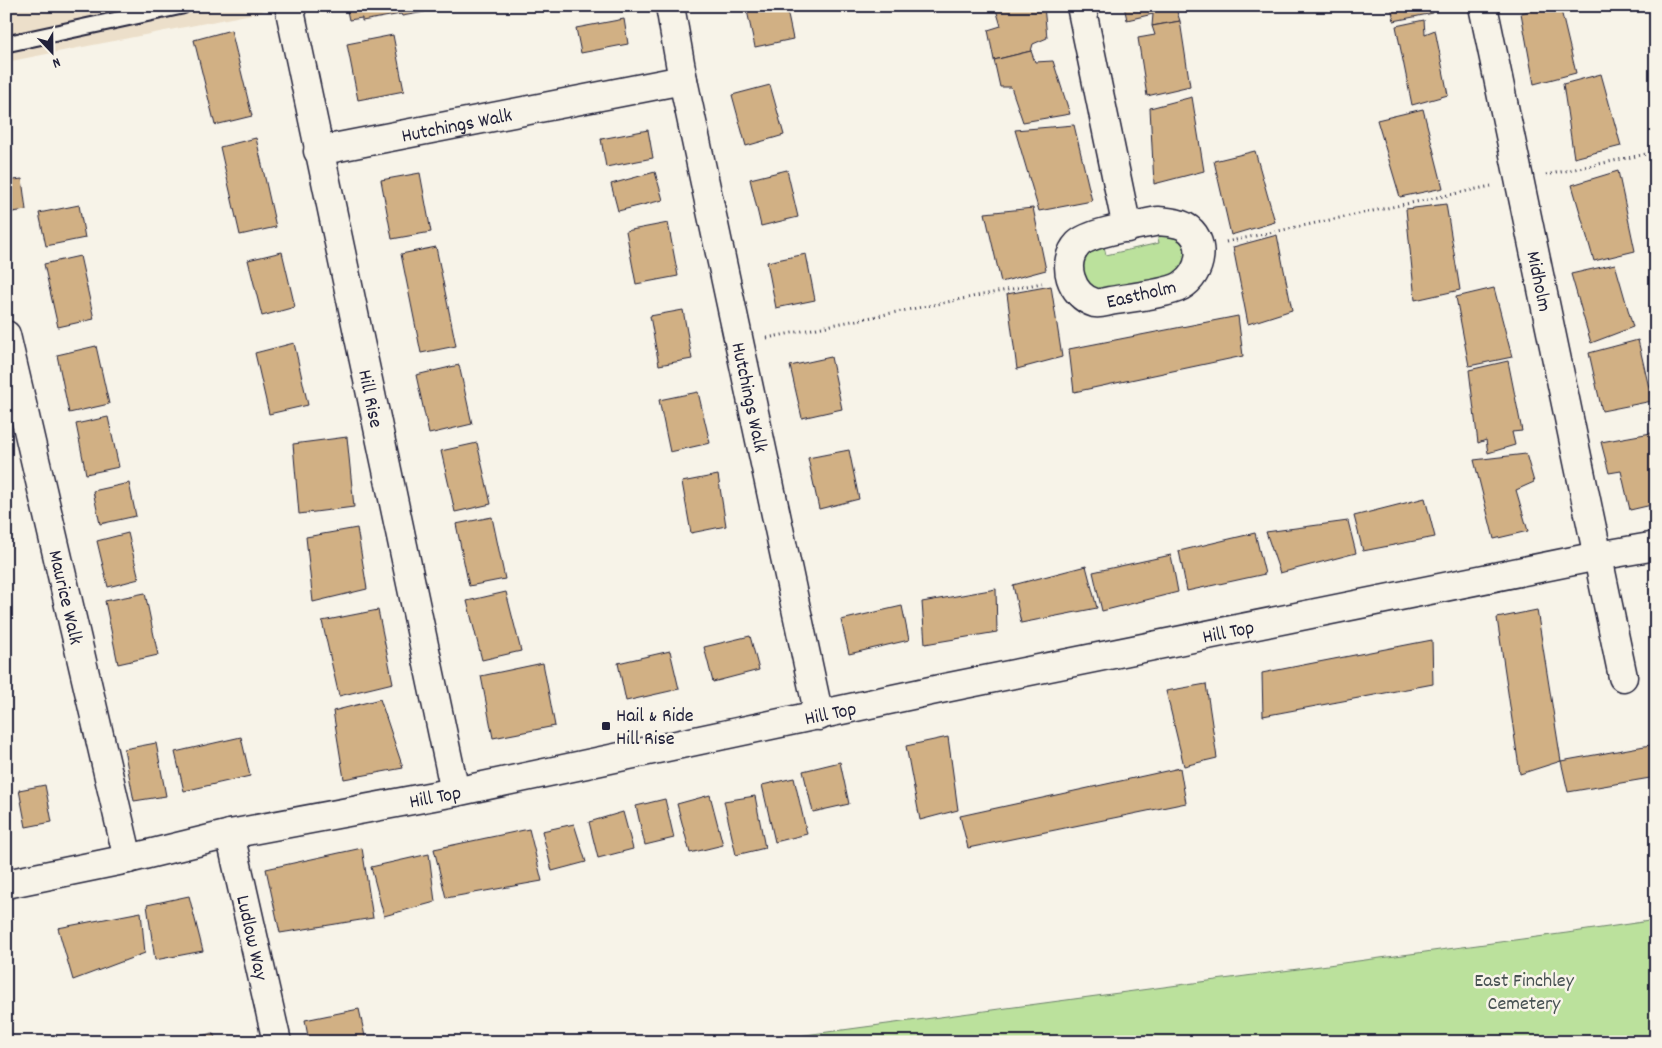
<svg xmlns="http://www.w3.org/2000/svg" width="1662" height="1048" viewBox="0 0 1662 1048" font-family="Dekko,sans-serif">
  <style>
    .built { fill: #ecdfca }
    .green { fill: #bbe19c; stroke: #6e826c }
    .building { fill: #d1b084; stroke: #22223b }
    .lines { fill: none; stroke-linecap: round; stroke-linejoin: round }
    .service-casing { stroke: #22223b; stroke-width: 19 }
    .minor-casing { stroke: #22223b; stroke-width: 31 }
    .path { stroke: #22223b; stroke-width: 3; stroke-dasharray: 1 4; stroke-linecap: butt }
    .service { stroke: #f7f3e8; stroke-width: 15 }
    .minor { stroke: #f7f3e8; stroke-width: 28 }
    .poi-dot { fill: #22223b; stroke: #f7f3e8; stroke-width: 2 }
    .labels { text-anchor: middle; stroke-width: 5; stroke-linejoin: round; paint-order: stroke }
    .street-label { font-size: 20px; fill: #22223b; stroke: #f7f3e8 }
    .poi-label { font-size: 20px; fill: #22223b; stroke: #f7f3e8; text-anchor: start }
    .park-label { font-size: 20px; fill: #485253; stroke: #f7f3e8 }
  </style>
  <rect width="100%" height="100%" fill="#f7f3e8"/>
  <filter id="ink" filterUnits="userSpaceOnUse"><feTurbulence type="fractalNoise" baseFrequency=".02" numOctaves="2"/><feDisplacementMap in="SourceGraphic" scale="10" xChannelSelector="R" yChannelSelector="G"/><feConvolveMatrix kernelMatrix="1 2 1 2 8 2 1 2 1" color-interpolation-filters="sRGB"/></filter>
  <g filter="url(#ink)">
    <!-- built -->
    <polygon class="built" points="6,6 261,6 262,12 6,62"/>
    <!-- green -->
    <g class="green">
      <polygon points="1156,230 1188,241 1184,273 1098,295 1083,285 1080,257 1103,242 1106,255 1159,243"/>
      <polygon points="1656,920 1656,1042 753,1042 1567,933"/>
    </g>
    <!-- building -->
    <g class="building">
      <polygon points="346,6 424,6 425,12 402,16 401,14 362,21 362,18 349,20"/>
      <polygon points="746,6 786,6 793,39 755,47"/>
      <polygon points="995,6 1044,6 1047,38 1033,44 1031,51 994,60 988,30 1001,26"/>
      <polygon points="1124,6 1175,6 1180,21 1152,26 1153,14 1127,20"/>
      <polygon points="1391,6 1432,6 1433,13 1394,21"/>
      <polygon points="1548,6 1560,6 1576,73 1534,84 1521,13"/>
      <polygon points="624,19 628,44 581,53 576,28"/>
      <polygon points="1424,20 1425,34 1435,30 1448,95 1412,105 1396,26"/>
      <polygon points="1180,21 1190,86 1147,96 1138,38 1155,35 1152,26"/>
      <polygon points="231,30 252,116 215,125 194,40"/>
      <polygon points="393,35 404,91 358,100 347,44"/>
      <polygon points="1031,51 1035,62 1053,61 1070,114 1023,122 1011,87 1000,87 994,60"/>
      <polygon points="1601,74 1621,146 1574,158 1563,84"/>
      <polygon points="770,85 784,135 746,146 732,95"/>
      <polygon points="1192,97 1204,171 1154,184 1150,108"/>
      <polygon points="1423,109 1443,188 1400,197 1377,120"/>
      <polygon points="1074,125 1092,201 1039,211 1015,130"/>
      <polygon points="648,130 653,158 606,167 601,139"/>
      <polygon points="256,138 276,227 240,235 220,147"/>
      <polygon points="1255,151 1275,222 1231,235 1214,161"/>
      <polygon points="787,170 798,217 761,226 750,179"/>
      <polygon points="1618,171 1635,251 1594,261 1572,185"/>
      <polygon points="655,172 663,200 618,211 611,184"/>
      <polygon points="420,173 431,232 392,239 381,180"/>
      <polygon points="22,179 26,210 6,213 6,181"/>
      <polygon points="1446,204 1460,290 1415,300 1406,209"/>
      <polygon points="79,205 85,238 46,246 39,213"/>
      <polygon points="1033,208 1046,270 1001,282 985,213"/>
      <polygon points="668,223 678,276 636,284 626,231"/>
      <polygon points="1277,235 1292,310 1248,324 1233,247"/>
      <polygon points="436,247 456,346 421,353 401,254"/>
      <polygon points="282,252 295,307 262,316 248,260"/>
      <polygon points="806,254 815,300 776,308 767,262"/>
      <polygon points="80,256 94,319 58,327 44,264"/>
      <polygon points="1615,264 1633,327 1591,343 1571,274"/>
      <polygon points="1051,286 1062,357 1017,369 1007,294"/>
      <polygon points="1494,288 1512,357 1469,366 1456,297"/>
      <polygon points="683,310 692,359 659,365 650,316"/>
      <polygon points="1238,316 1243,356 1074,392 1069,349"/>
      <polygon points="1638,340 1652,401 1602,411 1589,353"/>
      <polygon points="294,343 308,405 269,414 255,353"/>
      <polygon points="96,346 109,404 69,413 57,355"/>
      <polygon points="831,357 842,409 802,418 790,366"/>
      <polygon points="1508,361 1522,431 1512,432 1515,445 1488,453 1486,440 1478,443 1469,370"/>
      <polygon points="459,365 472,424 429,434 416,375"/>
      <polygon points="698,392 710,443 670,452 659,400"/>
      <polygon points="108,417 119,467 86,474 76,424"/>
      <polygon points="1651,433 1656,455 1656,504 1630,510 1621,471 1609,473 1601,442"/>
      <polygon points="347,437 354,507 299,514 293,444"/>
      <polygon points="477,443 491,504 455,512 441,451"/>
      <polygon points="849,450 859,499 819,509 808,458"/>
      <polygon points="1526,454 1534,482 1516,490 1528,531 1494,539 1474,460"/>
      <polygon points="718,475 726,526 691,533 682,482"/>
      <polygon points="129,483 136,516 100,524 93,491"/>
      <polygon points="1425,498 1435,537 1363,551 1354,516"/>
      <polygon points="492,517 505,579 469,586 456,524"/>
      <polygon points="1348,521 1356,553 1280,573 1266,532"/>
      <polygon points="357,528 367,589 313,602 306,537"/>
      <polygon points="128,533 139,579 108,587 97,541"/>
      <polygon points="1255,533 1265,574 1187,591 1179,551"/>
      <polygon points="1171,555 1178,592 1102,611 1093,572"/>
      <polygon points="1086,566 1097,608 1021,623 1013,585"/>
      <polygon points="996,589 997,632 925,644 922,602"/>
      <polygon points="506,592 521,651 482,660 467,601"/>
      <polygon points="145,593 158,655 118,664 105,601"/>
      <polygon points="902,606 909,640 849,654 841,620"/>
      <polygon points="378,610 393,683 339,696 322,621"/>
      <polygon points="1537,610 1561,761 1520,774 1497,618"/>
      <polygon points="750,636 759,670 713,682 704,647"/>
      <polygon points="1432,640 1433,684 1263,716 1262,673"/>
      <polygon points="670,651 679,689 626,701 618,663"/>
      <polygon points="543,663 555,726 493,738 481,676"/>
      <polygon points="1206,684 1217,758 1184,766 1166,691"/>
      <polygon points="380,699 403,768 344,779 333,711"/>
      <polygon points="241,737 250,776 184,791 175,752"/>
      <polygon points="948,737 958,810 920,820 906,746"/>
      <polygon points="156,743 166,796 134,801 124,749"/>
      <polygon points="1656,744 1656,777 1568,792 1561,761"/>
      <polygon points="840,762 849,804 813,812 803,771"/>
      <polygon points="1180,768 1186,803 968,848 960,816"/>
      <polygon points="794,778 807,834 775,842 762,785"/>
      <polygon points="45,785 52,822 26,827 19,790"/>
      <polygon points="710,795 723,845 690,853 677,804"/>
      <polygon points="755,796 765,848 736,855 724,801"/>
      <polygon points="665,799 674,838 645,845 636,806"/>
      <polygon points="623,812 633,849 598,858 589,822"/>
      <polygon points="574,824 586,862 552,871 542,831"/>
      <polygon points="529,829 542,881 446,898 434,849"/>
      <polygon points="362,848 373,918 280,933 266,869"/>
      <polygon points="429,854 435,902 384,916 371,867"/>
      <polygon points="189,896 203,951 155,960 147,905"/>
      <polygon points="141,912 145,953 73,980 58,928"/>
      <polygon points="359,1009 366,1041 309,1042 305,1020"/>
      <polygon points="6,1016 13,1042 6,1042"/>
      <polygon points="213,1033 217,1042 175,1042"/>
    </g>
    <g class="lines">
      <!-- service casing -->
      <g class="service-casing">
        <polyline id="service" points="6,44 182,6"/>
      </g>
      <!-- minor casing -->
      <g class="minor-casing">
        <g id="minor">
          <path id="s1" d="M289,6L455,792"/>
          <polyline points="670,6 683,80"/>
          <polyline points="1081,6 1127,228"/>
          <path id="s2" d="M1483,6L1623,677"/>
          <path id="s3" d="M318,151L683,80L819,716"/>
          <path d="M1158,221C1167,222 1176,222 1184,226C1208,239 1202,274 1181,286C1167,294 1127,298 1110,301C1105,302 1100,304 1095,303C1071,296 1060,263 1078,244C1090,232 1140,225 1158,221Z"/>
          <path id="s4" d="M6,335L128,859"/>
          <path id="s5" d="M230,834L277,1042"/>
          <path id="s6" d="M6,884L128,859L230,834L455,792L940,689L1598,556L1656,546"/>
        </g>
      </g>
      <!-- path -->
      <g class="path">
        <polyline points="1546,175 1656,152"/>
        <polyline points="1226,242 1491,186"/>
        <polyline points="767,338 1042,283"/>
      </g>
      <!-- service -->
      <use href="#service" class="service"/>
      <!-- minor -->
      <use href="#minor" class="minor"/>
    </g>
  </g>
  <!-- markers -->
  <rect class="poi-dot" x="601" y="721" width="10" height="10" rx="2.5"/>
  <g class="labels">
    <!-- street labels -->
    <g class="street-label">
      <text dy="7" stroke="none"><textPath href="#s3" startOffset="141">Hutchings Walk</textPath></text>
      <text dy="7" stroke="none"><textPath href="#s2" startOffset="281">Midholm</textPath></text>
      <text transform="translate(1141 293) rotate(-13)" y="7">Eastholm</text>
      <text dy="7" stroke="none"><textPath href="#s3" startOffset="696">Hutchings Walk</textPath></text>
      <text dy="7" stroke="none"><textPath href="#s1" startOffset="401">Hill Rise</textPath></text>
      <text dy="7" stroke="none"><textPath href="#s4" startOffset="269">Maurice Walk</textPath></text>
      <text dy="7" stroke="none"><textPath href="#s6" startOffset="1248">Hill Top</textPath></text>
      <text dy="7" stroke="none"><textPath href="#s6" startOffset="842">Hill Top</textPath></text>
      <text dy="7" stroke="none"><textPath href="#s6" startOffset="438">Hill Top</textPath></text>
      <text dy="7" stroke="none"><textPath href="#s5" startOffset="106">Ludlow Way</textPath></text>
    </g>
    <!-- poi labels -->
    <g class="poi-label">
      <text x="616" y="721">Hail &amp; Ride<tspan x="616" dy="23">Hill Rise</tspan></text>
    </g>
    <!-- park labels -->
    <g class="park-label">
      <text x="1524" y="986">East Finchley<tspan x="1524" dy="23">Cemetery</tspan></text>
    </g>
  </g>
  <!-- margin -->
  <rect width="1662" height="1048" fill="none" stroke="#f7f3e8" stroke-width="25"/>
  <rect x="12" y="12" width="1637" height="1023" fill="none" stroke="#22223b" stroke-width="2" filter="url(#ink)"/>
  <!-- north arrow -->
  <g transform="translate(52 52) rotate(158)" stroke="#f7f3e8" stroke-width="4" paint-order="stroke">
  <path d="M0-4L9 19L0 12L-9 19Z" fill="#22223b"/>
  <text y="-8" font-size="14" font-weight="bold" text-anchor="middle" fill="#22223b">N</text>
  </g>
</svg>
